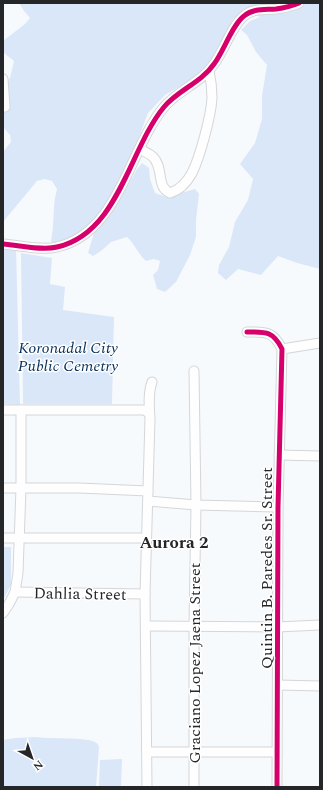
<svg xmlns="http://www.w3.org/2000/svg" width="323" height="790" viewBox="0 0 323 790" font-family="Spectral,serif">
  <style>
    .green { fill: #dae7f8 }
    .lines { fill: none; stroke-linecap: round; stroke-linejoin: round }
    .minor-casing { stroke: #d4d6d8; stroke-width: 11 }
    .minor { stroke: #fefeff; stroke-width: 9 }
    .cycleway-casing { stroke: #fff; stroke-width: 8 }
    .cycleway { stroke: #d6006c; stroke-width: 5 }
    .labels { text-anchor: middle; stroke-width: 3; stroke-linejoin: round; paint-order: stroke }
    .park-label { font-size: 16px; font-style: italic; fill: #093059; stroke: #fff }
    .street-label { font-size: 16px; fill: #252628; stroke: #fff }
    .neighbourhood-label { font-size: 17px; font-weight: bold; fill: #252628; stroke: #fff }
  </style>
  <rect width="100%" height="100%" fill="#f7fafd"/>
  <!-- green -->
  <g class="green">
    <path d="M19,3H320V269L297,263L278,256L261,275L238,269L226,280L218,273L219,265L229,247L235,222L248,200L253,179L240,164L255,143L262,119V96L267,65L256,52L247,35L241,30L250,21L260,17L247,10L233,19L205,71L193,79L165,95L148,113L133,153L117,182L121,190L129,183L137,169L142,163L149,168L150,179L155,193L166,197L195,189L199,194L196,220V237L190,255L176,282L165,292L157,289L153,275L158,270L160,261L154,259L146,261C138,254 135,244 127,237L111,242L101,251L93,256L88,253L94,233L87,228L65,241L54,245L51,241C55,223 52,206 57,189L52,181L45,179L37,181L3,222V152L11,142L10,135L3,127V89L10,78L14,61L3,52V41L25,24L30,18L24,11Z"/>
    <polygon points="3,248 16,248 20,405 3,404"/>
    <polygon points="21,253 52,258 50,284 65,287 63,310 114,317 112,404 23,404"/>
    <polygon points="3,547 11,547 11,585 3,600"/>
    <path d="M35,737C48,739 86,737 95,742C98,744 98,744 99,747L96,787H3V740L15,738Z"/>
    <polygon points="122,759 121,787 99,787 100,760"/>
  </g>
  <g class="lines">
    <!-- minor casing -->
    <g class="minor-casing">
      <g id="minor">
        <polyline points="3,79 5,107"/>
        <path d="M140,149C145,152 150,154 153,157C164,168 156,187 170,193C180,190 187,182 192,173C200,157 211,116 212,98C212,89 211,80 209,71"/>
        <path d="M3,244C19,245 42,251 57,247C119,233 129,149 164,107C178,90 201,83 214,64C224,51 232,25 244,16C253,8 265,10 276,9C284,8 292,6 299,3"/>
        <path d="M247,332C266,332 273,331 282,349L278,507L277,787"/>
        <polyline points="282,349 320,343"/>
        <polyline points="3,410 144,410 149,413"/>
        <polyline points="279,455 320,456"/>
        <polyline points="3,488 79,488 148,491"/>
        <polyline points="148,501 196,505 278,507"/>
        <polyline points="3,538 146,538"/>
        <polyline points="15,592 145,594"/>
        <polyline points="3,613 9,604 15,592 18,573 21,488 21,410"/>
        <polyline points="146,626 277,627 320,625"/>
        <polyline points="278,685 320,686"/>
        <polyline points="147,752 277,752"/>
        <path d="M147,787L145,594L150,418C149,406 148,393 152,382"/>
        <polyline points="194,787 194,626 196,505 194,371"/>
      </g>
    </g>
    <!-- minor -->
    <use href="#minor" class="minor"/>
    <!-- cycleway casing -->
    <g class="cycleway-casing">
      <g id="cycleway">
        <path d="M3,244C19,245 42,251 57,247C119,233 129,149 164,107C178,90 201,83 214,64C224,51 232,25 244,16C253,8 265,10 276,9C284,8 292,6 299,3"/>
        <path d="M247,332C266,332 273,331 282,349L278,507L277,787"/>
      </g>
    </g>
    <!-- cycleway -->
    <use href="#cycleway" class="cycleway"/>
  </g>
  <g class="labels">
    <!-- park labels -->
    <g class="park-label">
      <text x="68" y="353">Koronadal City<tspan x="68" dy="18">Public Cemetry</tspan></text>
    </g>
    <!-- street labels -->
    <g class="street-label">
      <text transform="translate(266 568) rotate(-90)" y="6">Quintin B. Paredes Sr. Street</text>
      <text transform="translate(80 593) rotate(1)" y="6">Dahlia Street</text>
      <text transform="translate(194 663) rotate(-90)" y="6">Graciano Lopez Jaena Street</text>
    </g>
    <!-- neighbourhood labels -->
    <g class="neighbourhood-label">
      <text x="174" y="548">Aurora 2</text>
    </g>
  </g>
  <!-- border -->
  <rect width="323" height="790" fill="none" stroke="#252628" stroke-width="8"/>
  <!-- north arrow -->
  <g transform="translate(32 758) rotate(140)" stroke="#ffffff" stroke-width="3" paint-order="stroke">
  <path d="M0-3L7 15L0 10L-7 15Z" fill="#252628"/>
  <text y="-6" font-size="11" font-weight="bold" text-anchor="middle" fill="#252628">N</text>
  </g>
</svg>
